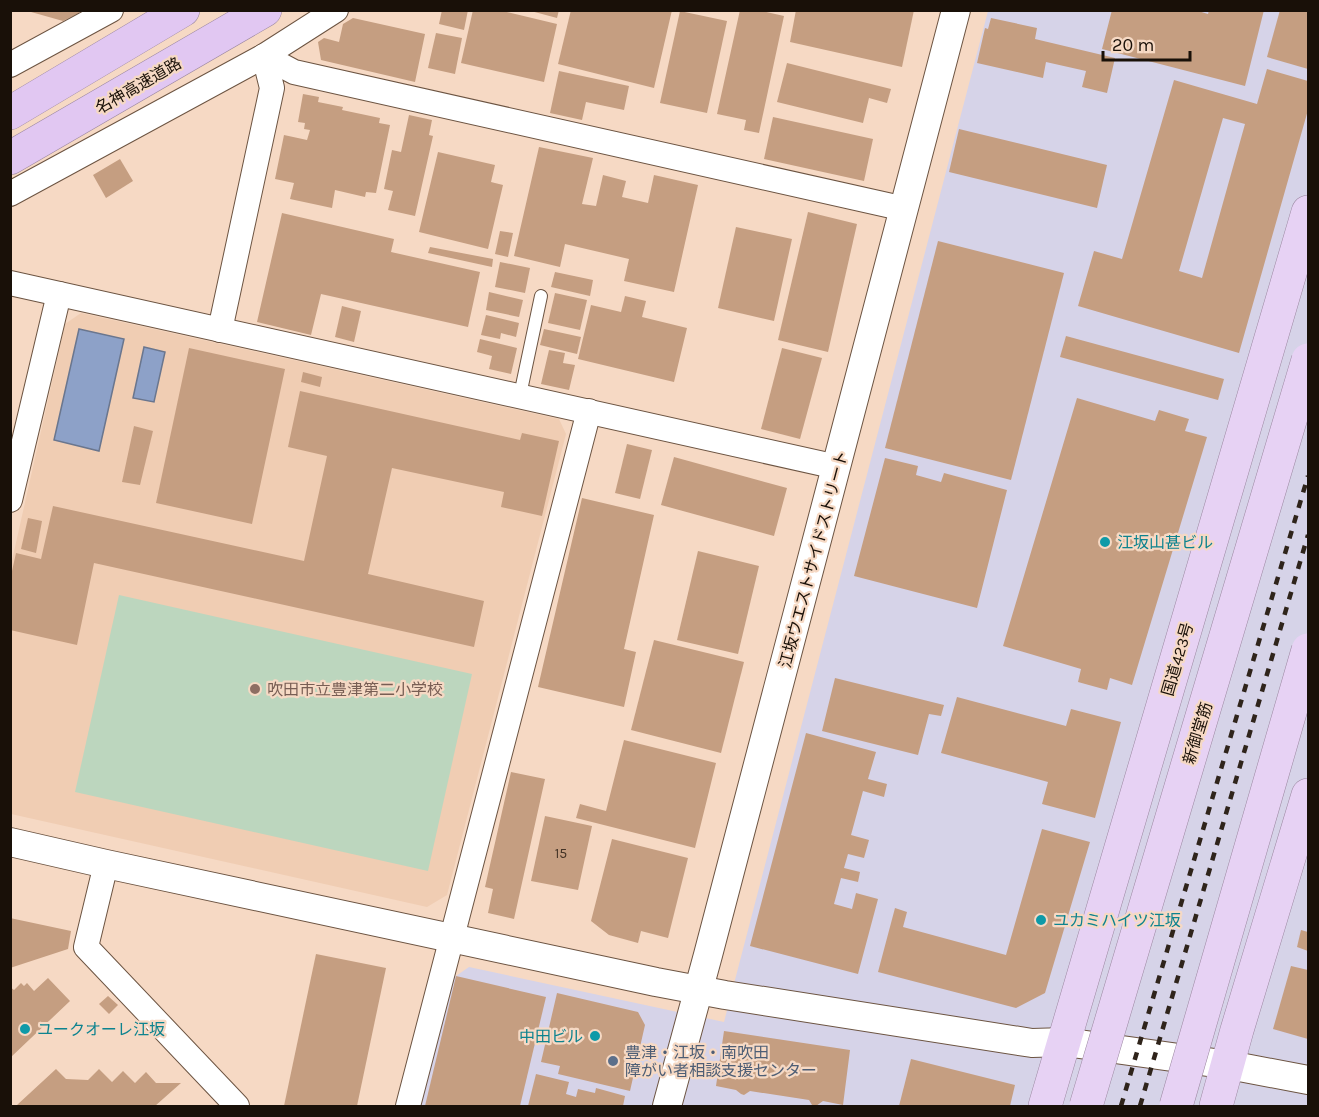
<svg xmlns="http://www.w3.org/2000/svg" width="1319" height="1117" viewBox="0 0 1319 1117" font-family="Karla,'Noto Sans JP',sans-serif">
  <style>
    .commercial { fill: #d6d3e8 }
    .built { fill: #f0cdb3 }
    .green { fill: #bcd6be }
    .water { fill: #8da1c8; stroke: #6a768e; stroke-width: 1.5 }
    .building { fill: #c59e81; fill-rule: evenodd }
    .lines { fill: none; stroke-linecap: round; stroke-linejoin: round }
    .service-casing { stroke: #6c5442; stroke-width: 14 }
    .minor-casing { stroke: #6c5442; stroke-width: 26 }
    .tertiary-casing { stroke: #6c5442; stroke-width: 30 }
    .trunk-casing { stroke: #9b87a0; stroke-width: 34 }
    .motorway-casing { stroke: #9b87a0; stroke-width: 34 }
    .service { stroke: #fff; stroke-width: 12 }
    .minor { stroke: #fff; stroke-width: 24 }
    .tertiary { stroke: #fff; stroke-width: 28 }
    .trunk { stroke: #e7d2f4; stroke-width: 33 }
    .motorway { stroke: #e1c7f2; stroke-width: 33 }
    .rail { stroke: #2f241b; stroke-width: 4.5; stroke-dasharray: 8 8; stroke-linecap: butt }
    .trunk-bridge-casing { stroke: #9b87a0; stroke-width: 34; stroke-linecap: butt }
    .trunk-bridge { stroke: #e7d2f4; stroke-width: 33 }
    .culture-dot { fill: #0f9aa8; stroke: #f6d9c4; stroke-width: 2 }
    .education-dot { fill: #8d6e63; stroke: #f6d9c4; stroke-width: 2 }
    .service-dot { fill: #5c6f8a; stroke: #f6d9c4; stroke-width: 2 }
    .labels { text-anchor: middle; stroke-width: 4.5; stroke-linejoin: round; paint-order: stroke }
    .number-label { font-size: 14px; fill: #443426 }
    .street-label { font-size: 16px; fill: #191008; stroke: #f6d9c4 }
    .culture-label { font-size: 16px; fill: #0d838f; stroke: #f6d9c4; text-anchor: start }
    .education-label { font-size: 16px; fill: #785e54; stroke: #f6d9c4; text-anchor: start }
    .service-label { font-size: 16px; fill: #4e5e75; stroke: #f6d9c4; text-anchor: start }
  </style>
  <rect width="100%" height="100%" fill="#f6d9c4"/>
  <!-- commercial -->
  <polygon class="commercial" points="988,11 1308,11 1308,1106 419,1106 453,978 469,967 724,1022"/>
  <!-- built -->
  <polygon class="built" points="81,313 559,419 566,434 447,895 427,907 11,814 11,565 65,324"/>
  <!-- green -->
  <polygon class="green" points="119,595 472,674 428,871 75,792"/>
  <!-- water -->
  <g class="water">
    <polygon points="79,329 124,339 99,451 54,440"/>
    <polygon points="144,347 165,352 154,402 133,398"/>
  </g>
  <!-- building -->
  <g class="building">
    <polygon points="24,10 79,10 79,13 63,21"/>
    <polygon points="442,10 468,10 464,30 439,24"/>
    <polygon points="473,10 498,10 557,24 544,82 461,63"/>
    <polygon points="527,10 559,10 557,18"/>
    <polygon points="571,10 672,10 654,88 558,64"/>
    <polygon points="740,10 758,10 784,16 759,133 744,130 746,120 717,114"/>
    <polygon points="796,10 914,10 902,67 790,42"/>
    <polygon points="1112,10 1195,10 1208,14 1209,10 1264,10 1245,86 1102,49"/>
    <polygon points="1280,10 1308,10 1308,69 1267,57"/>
    <polygon points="680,11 727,21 707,113 660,103"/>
    <polygon points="353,18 425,34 415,82 321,60 318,42 324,38 339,42 343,24"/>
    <polygon points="991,18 1037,28 1035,39 1115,58 1107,93 1082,87 1086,71 1046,62 1043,78 977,63 985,28 988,29"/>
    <polygon points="436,33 462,38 455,74 428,68"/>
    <polygon points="787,63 891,89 887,103 869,98 863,123 777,102"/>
    <path d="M1267,69L1308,81V110L1239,353L1078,306L1094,251L1122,259L1174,80L1257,104ZM1223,118L1245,124L1202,278L1179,271Z"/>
    <polygon points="559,71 629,86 624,110 586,102 582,120 550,113"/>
    <polygon points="303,94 319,97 318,102 343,107 342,110 380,118 379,123 390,125 376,193 366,192 365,197 335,190 332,208 290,199 294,183 275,179 284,135 307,140 310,130 304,129 305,123 298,122"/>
    <polygon points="409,115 432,120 429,135 433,136 415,216 388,210 393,191 384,189 392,150 401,152"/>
    <polygon points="773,117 873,139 864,181 764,159"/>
    <polygon points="959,129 1107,165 1097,208 949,172"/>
    <polygon points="539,147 593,158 582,204 596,206 603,175 626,181 622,197 648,203 654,175 698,185 674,292 624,281 629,259 565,244 560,267 514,256"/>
    <polygon points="438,152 495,165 491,182 503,185 488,249 419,232"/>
    <polygon points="120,159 133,181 106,198 93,175"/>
    <polygon points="808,212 857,224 828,352 778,340"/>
    <polygon points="282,213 394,239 391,252 480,272 468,327 321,294 311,335 257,322"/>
    <polygon points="736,227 792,239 774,321 718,308"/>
    <polygon points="500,231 513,233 508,257 495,254"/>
    <polygon points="938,241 1064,273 1011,480 885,448"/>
    <polygon points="430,247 493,259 492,267 428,253"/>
    <polygon points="500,262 530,268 525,293 495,287"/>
    <polygon points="555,272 593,280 590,296 551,287"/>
    <polygon points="489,292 523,300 519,317 486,310"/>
    <polygon points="555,293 587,300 580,330 548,323"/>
    <polygon points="625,296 646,301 642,317 687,328 674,382 578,359 591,305 621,312"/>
    <polygon points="342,306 361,311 354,342 335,337"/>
    <polygon points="486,315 519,323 516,337 501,333 500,339 481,335"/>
    <polygon points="544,329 581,337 577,354 540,345"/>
    <polygon points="1066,336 1224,379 1218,400 1060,357"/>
    <polygon points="480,339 517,348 511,374 489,369 492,356 477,352"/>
    <polygon points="189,348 285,369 252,524 156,503"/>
    <polygon points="782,348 822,358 800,439 761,429"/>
    <polygon points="549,350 565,353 563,363 575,365 569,390 541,384"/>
    <polygon points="303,372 322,377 320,387 301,382"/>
    <polygon points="300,391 520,440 522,433 559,441 542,516 501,507 504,492 392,468 368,574 484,601 474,647 94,563 77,645 10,630 10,580 16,553 41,559 53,506 304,561 327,456 288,447"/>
    <polygon points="1077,398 1155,421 1159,410 1189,419 1185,431 1207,437 1132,685 1110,678 1107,690 1078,682 1081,669 1003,646"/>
    <polygon points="134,426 153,431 140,485 122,482"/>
    <polygon points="627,444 652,450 640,499 615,493"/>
    <polygon points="674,457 787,488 774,536 661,505"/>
    <polygon points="885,458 918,466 916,475 941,482 944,473 1007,490 977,608 854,576"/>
    <polygon points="582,498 654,515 624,649 636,652 624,707 538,687"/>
    <polygon points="28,518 42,521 36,553 21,549"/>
    <polygon points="698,551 759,566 738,654 677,640"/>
    <polygon points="654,640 744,662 721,753 631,730"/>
    <polygon points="835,678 944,705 941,716 929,714 918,755 822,731"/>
    <polygon points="957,697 1066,726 1071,709 1121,722 1095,818 1042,804 1048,782 941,753"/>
    <polygon points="806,733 876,752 868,779 887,784 884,797 863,791 851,835 869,840 864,858 848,854 844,868 860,872 858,882 841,878 834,904 852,909 856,893 878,899 858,974 750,946"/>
    <polygon points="624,740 716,763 695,848 576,818 580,804 606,811"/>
    <polygon points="511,772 545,779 514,919 488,913 493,889 485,887"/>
    <polygon points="545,816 592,826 578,890 531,881"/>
    <polygon points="1042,829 1090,842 1045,993 1016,1008 878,972 895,908 907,912 903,927 1006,955"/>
    <polygon points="612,839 688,858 668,938 641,931 638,943 609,935 591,921"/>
    <polygon points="10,918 71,931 68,949 10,968"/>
    <polygon points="1301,930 1308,932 1308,951 1297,947"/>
    <polygon points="316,954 386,968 357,1106 284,1106"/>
    <polygon points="1291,966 1308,970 1308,1039 1273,1029"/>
    <polygon points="456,976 546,997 520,1106 425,1106"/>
    <polygon points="48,978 70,1001 10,1058 10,987 14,990 21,983 24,986 27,983 34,991"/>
    <polygon points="557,993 638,1012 645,1025 640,1047 645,1048 642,1061 637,1060 630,1091 558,1074 560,1066 541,1062"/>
    <polygon points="108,996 118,1005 109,1014 99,1004"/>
    <polygon points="724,1031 850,1050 843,1105 823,1101 816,1106 812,1105 809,1100 750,1091 744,1095 741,1094 736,1090 716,1086"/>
    <polygon points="911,1059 1015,1085 1010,1106 899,1106"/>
    <polygon points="56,1069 66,1079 88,1080 99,1069 112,1082 123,1071 135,1083 146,1072 156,1083 181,1083 155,1106 19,1106 17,1105"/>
    <polygon points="536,1074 569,1082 566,1094 576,1097 578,1089 595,1093 596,1088 625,1096 623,1106 528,1106"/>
  </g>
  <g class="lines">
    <!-- service casing -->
    <g class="service-casing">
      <polyline id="service" points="520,395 541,296"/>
    </g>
    <!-- minor casing -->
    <g class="minor-casing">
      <g id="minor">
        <polyline points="10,65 111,10"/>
        <polyline points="10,194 264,56 336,10"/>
        <polyline points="10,283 837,467"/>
        <polyline points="220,330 272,88 264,56 294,72 905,209"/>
        <polyline points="10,500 59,294"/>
        <polyline points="106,864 86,947 237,1106"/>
        <polyline points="408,1106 589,411"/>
      </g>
    </g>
    <!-- tertiary casing -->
    <g class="tertiary-casing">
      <g id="tertiary">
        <polyline points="10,842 106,864 656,982 725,995 1032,1043 1065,1042 1229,1065 1308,1080"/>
        <polyline points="667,1106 708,955 956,10"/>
      </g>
    </g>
    <!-- trunk casing -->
    <g class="trunk-casing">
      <g id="trunk">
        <polyline points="1045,1106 1308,212"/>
        <polyline points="1216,1106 1237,1030 1308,795"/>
      </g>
    </g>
    <!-- motorway casing -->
    <g class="motorway-casing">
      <g id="motorway">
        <polyline points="10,113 183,10"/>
        <polyline points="10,158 265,10"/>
      </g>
    </g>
    <!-- service -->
    <use href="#service" class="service"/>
    <!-- minor -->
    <use href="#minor" class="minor"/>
    <!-- tertiary -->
    <use href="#tertiary" class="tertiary"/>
    <!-- trunk -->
    <use href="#trunk" class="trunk"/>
    <!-- motorway -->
    <use href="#motorway" class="motorway"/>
    <!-- rail -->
    <g class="rail">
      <polyline points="1121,1106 1308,476"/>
      <polyline points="1140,1106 1308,535"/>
    </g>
    <!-- trunk-bridge casing -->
    <g class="trunk-bridge-casing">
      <g id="trunk-bridge">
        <polyline points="1086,1106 1308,360"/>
        <polyline points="1176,1106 1308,650"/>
      </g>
    </g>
    <!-- trunk-bridge -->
    <use href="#trunk-bridge" class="trunk-bridge"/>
  </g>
  <!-- markers -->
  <g class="culture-dot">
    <circle cx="1105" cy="542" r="6"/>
    <circle cx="1041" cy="920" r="6"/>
    <circle cx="25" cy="1029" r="6"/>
    <circle cx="595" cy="1036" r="6"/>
  </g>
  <circle class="education-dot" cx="255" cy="689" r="6"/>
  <circle class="service-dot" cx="613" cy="1061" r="6"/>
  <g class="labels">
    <!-- number labels -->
    <g class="number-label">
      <text x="561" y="858">15</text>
    </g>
    <!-- street labels -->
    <g class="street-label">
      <text transform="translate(138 85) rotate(-30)" y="6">名神高速道路</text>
      <text transform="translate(813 559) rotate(-75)" y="6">江坂ウエストサイドストリート</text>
      <text transform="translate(1177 659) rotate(-74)" y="6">国道423号</text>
      <text transform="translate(1197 733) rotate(-73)" y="6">新御堂筋</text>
    </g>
    <!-- culture labels -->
    <g class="culture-label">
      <text x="1117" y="548">江坂山甚ビル</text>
      <text x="1053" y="926">ユカミハイツ江坂</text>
      <text x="37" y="1035">ユークオーレ江坂</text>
      <text x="583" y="1042" text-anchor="end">中田ビル</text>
    </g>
    <!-- education labels -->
    <g class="education-label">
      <text x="267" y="695">吹田市立豊津第二小学校</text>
    </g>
    <!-- service labels -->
    <g class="service-label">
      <text x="625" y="1058">豊津・江坂・南吹田<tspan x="625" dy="18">障がい者相談支援センター</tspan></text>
    </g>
  </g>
  <!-- border -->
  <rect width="1319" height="1117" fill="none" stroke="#191008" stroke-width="24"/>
  <!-- scale -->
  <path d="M1103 51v9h87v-9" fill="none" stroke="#191008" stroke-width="3"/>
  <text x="1112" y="51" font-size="18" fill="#191008" stroke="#f6d9c4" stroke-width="4.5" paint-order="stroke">20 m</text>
</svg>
